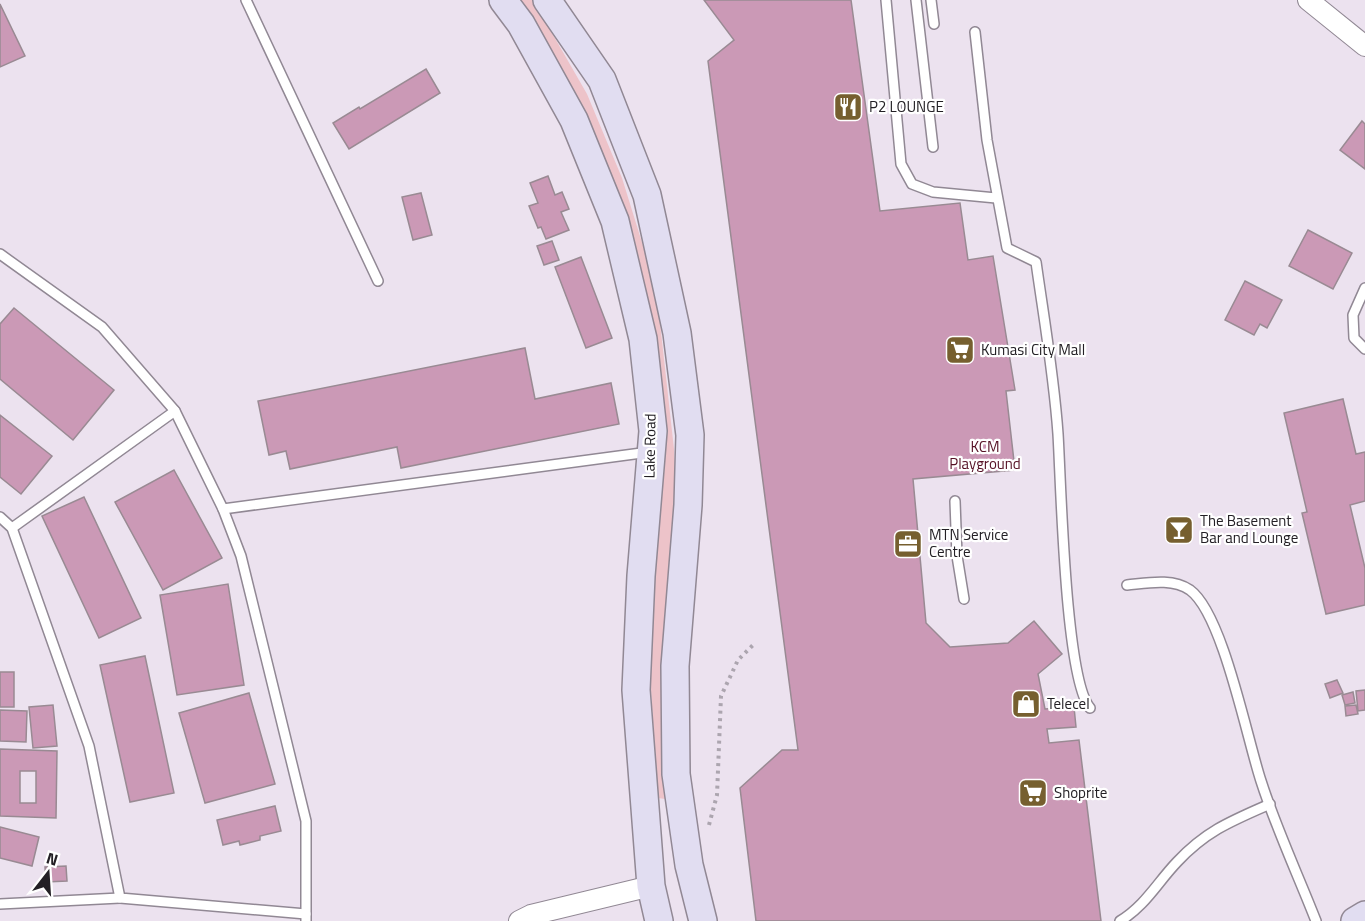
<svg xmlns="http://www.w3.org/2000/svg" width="1365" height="921" viewBox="0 0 1365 921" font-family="'Titillium Web',sans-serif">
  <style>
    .green { fill: #edc3c9 }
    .building { fill: #cb99b6; stroke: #998a93; stroke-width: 1.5; fill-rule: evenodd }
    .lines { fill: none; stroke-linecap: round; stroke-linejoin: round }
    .lane-casing { stroke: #918894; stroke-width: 12 }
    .street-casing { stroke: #918894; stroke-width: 22 }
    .secondary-casing { stroke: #918894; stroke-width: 30 }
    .path { stroke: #aca5af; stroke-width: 4; stroke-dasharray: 3 4.5; stroke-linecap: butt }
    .lane { stroke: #fff; stroke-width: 9 }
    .street { stroke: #fff; stroke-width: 20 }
    .secondary { stroke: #e1ddf1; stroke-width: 27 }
    .labels { text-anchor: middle; stroke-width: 4.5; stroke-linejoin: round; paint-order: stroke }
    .poi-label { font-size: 15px; fill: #232025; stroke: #fff; text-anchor: start }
    .street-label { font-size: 15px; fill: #232025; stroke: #fff }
    .park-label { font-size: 15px; fill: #561125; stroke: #fff }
  </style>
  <rect width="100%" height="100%" fill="#ece2ef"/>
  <!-- green -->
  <polygon class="green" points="518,0 533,0 587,94 622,178 644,249 659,314 674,449 677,513 661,684 665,799 658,798 648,645 663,474 662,409 647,305"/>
  <!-- building -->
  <g class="building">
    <polygon points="704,0 851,0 880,211 960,203 968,260 993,256 1015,390 1006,391 1015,470 913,479 926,623 950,647 1008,643 1034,621 1062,654 1038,674 1045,709 1074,707 1076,727 1047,729 1049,743 1079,740 1101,921 756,921 740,788 782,750 798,750 708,61 734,40"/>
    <polygon points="0,4 25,56 0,67"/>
    <polygon points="426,69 440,93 349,149 333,123 359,107 360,109"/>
    <polygon points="1362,121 1365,124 1365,169 1340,150"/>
    <polygon points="548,176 555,195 562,192 569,209 561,212 569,230 546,239 541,227 538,228 529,206 538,203 530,183"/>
    <polygon points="421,193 432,235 413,240 402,197"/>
    <polygon points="1308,230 1352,253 1333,289 1289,266"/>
    <polygon points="552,241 559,260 544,265 537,246"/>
    <polygon points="581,257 612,338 586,348 555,267"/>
    <polygon points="1245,281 1282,300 1267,328 1260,324 1254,335 1225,320"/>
    <polygon points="14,308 114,390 73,440 0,379 0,324"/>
    <polygon points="525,348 535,399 611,383 619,424 401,468 397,447 290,469 286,451 269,455 258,401"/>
    <polygon points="1343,399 1356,454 1365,452 1365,501 1350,505 1365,568 1365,605 1326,614 1302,513 1307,512 1284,413"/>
    <polygon points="0,415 52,456 21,494 0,477"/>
    <polygon points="174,470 222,558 163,590 115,502"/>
    <polygon points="84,497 141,618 99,638 42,516"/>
    <polygon points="228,584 244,685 177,695 160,595"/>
    <polygon points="145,656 174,793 130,802 100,665"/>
    <rect x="0" y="672" width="14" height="35"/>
    <polygon points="1337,680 1343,693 1330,698 1325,684"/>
    <polygon points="1365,690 1365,710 1358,711 1356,691"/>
    <polygon points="1353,692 1355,703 1345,705 1342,695"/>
    <polygon points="249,693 275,784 205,803 179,713"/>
    <polygon points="53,705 57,746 33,748 29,707"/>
    <polygon points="1356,705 1358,714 1346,716 1345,706"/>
    <polygon points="0,710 27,711 26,742 0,741"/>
    <path d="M0,749L57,751L56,818L0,816ZM20,771H36V803H20Z"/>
    <polygon points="275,806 281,831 260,836 260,840 240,845 239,841 223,845 217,820"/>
    <polygon points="0,827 39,837 32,866 0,858"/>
    <polygon points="66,866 67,881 46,882 45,867"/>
  </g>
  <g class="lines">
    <!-- lane casing -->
    <g class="lane-casing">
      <g id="lane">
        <polyline points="246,0 378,281"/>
        <polyline points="886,0 901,164 912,184 933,192 996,198"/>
        <polyline points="916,0 933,147"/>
        <polyline points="931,0 934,24"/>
        <path d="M975,32L987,140L1007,248L1036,262C1044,319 1054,376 1058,434C1061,482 1065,679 1090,708"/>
        <polyline points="0,254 102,327 175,411 223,509 241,556 306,821 306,921"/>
        <polyline points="1365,288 1353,315 1354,338 1365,349"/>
        <polyline points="955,501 957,556 964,599"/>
        <polyline points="223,509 649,452"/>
        <polyline points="0,517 12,528 89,746 120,898 306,914"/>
        <polyline points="12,528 175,411"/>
        <path d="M1127,585C1148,583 1172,578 1190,590C1223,614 1247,739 1261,781C1276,828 1298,875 1316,921"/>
        <polyline points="0,904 120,898"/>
        <path d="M1120,921C1145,906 1157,883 1177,862C1206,831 1231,821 1270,804"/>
      </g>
    </g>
    <!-- street casing -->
    <g class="street-casing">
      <g id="street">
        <polyline points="1308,0 1365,46"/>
        <polyline points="519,921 531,915 651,886"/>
      </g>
    </g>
    <!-- secondary casing -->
    <g class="secondary-casing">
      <g id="secondary">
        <polyline points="503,0 521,24 574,120 615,221 643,339 653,431 641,576 636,690 651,886 659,921"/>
        <polyline points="547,0 602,80 647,195 677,333 690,435 688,505 675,666 676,774 689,865 703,921"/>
        <polyline points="1355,921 1365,915"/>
      </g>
    </g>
    <!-- path -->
    <polyline class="path" points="709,825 717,795 721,696 738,660 755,643"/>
    <!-- lane -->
    <use href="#lane" class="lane"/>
    <!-- street -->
    <use href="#street" class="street"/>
    <!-- secondary -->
    <use href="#secondary" class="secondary"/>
  </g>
  <!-- icons -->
  <defs>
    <g id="restaurant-square" transform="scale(1.5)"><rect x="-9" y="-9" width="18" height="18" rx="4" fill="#765f2f" stroke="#fff"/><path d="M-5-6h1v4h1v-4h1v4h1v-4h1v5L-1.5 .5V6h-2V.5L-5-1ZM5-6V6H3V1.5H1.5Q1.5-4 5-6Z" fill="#fff"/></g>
    <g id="supermarket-square" transform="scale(1.5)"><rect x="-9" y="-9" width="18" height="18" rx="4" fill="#765f2f" stroke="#fff"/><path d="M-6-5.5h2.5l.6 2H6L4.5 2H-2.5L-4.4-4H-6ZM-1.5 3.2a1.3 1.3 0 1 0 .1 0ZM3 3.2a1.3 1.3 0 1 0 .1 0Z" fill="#fff"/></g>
    <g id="bar-square" transform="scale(1.5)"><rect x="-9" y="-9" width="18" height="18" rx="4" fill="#765f2f" stroke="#fff"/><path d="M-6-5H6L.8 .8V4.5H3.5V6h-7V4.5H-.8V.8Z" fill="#fff"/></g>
    <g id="office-square" transform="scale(1.5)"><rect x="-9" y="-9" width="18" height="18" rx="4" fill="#765f2f" stroke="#fff"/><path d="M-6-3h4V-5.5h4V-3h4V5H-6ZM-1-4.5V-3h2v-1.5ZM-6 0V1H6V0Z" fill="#fff"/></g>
    <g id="shop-square" transform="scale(1.5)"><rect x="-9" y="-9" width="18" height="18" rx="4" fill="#765f2f" stroke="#fff"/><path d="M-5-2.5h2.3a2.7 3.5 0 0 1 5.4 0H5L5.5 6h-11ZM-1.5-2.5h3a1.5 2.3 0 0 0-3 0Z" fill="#fff"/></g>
  </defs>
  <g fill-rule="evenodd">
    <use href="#restaurant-square" x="848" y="107"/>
    <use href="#supermarket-square" x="960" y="350"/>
    <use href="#bar-square" x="1179" y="530"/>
    <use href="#office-square" x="908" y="544"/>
    <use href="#shop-square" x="1026" y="704"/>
    <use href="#supermarket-square" x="1033" y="793"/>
  </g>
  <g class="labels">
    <!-- poi labels -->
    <g class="poi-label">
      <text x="869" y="112">P2 LOUNGE</text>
      <text x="981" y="355">Kumasi City Mall</text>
      <text x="1200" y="526">The Basement<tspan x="1200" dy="17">Bar and Lounge</tspan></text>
      <text x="929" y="540">MTN Service<tspan x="929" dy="17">Centre</tspan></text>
      <text x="1047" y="709">Telecel</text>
      <text x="1054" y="798">Shoprite</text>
    </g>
    <!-- street labels -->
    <g class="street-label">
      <text transform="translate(650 446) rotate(-89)" y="5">Lake Road</text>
    </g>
    <!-- park labels -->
    <g class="park-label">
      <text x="985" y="452">KCM<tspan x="985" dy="17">Playground</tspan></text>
    </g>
  </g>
  <!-- north arrow -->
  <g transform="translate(48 873) rotate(17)" stroke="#ffffff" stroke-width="4.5" paint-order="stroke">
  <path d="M0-4.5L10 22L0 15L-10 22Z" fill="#232025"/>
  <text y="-9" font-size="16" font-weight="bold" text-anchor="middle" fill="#232025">N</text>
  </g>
</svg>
